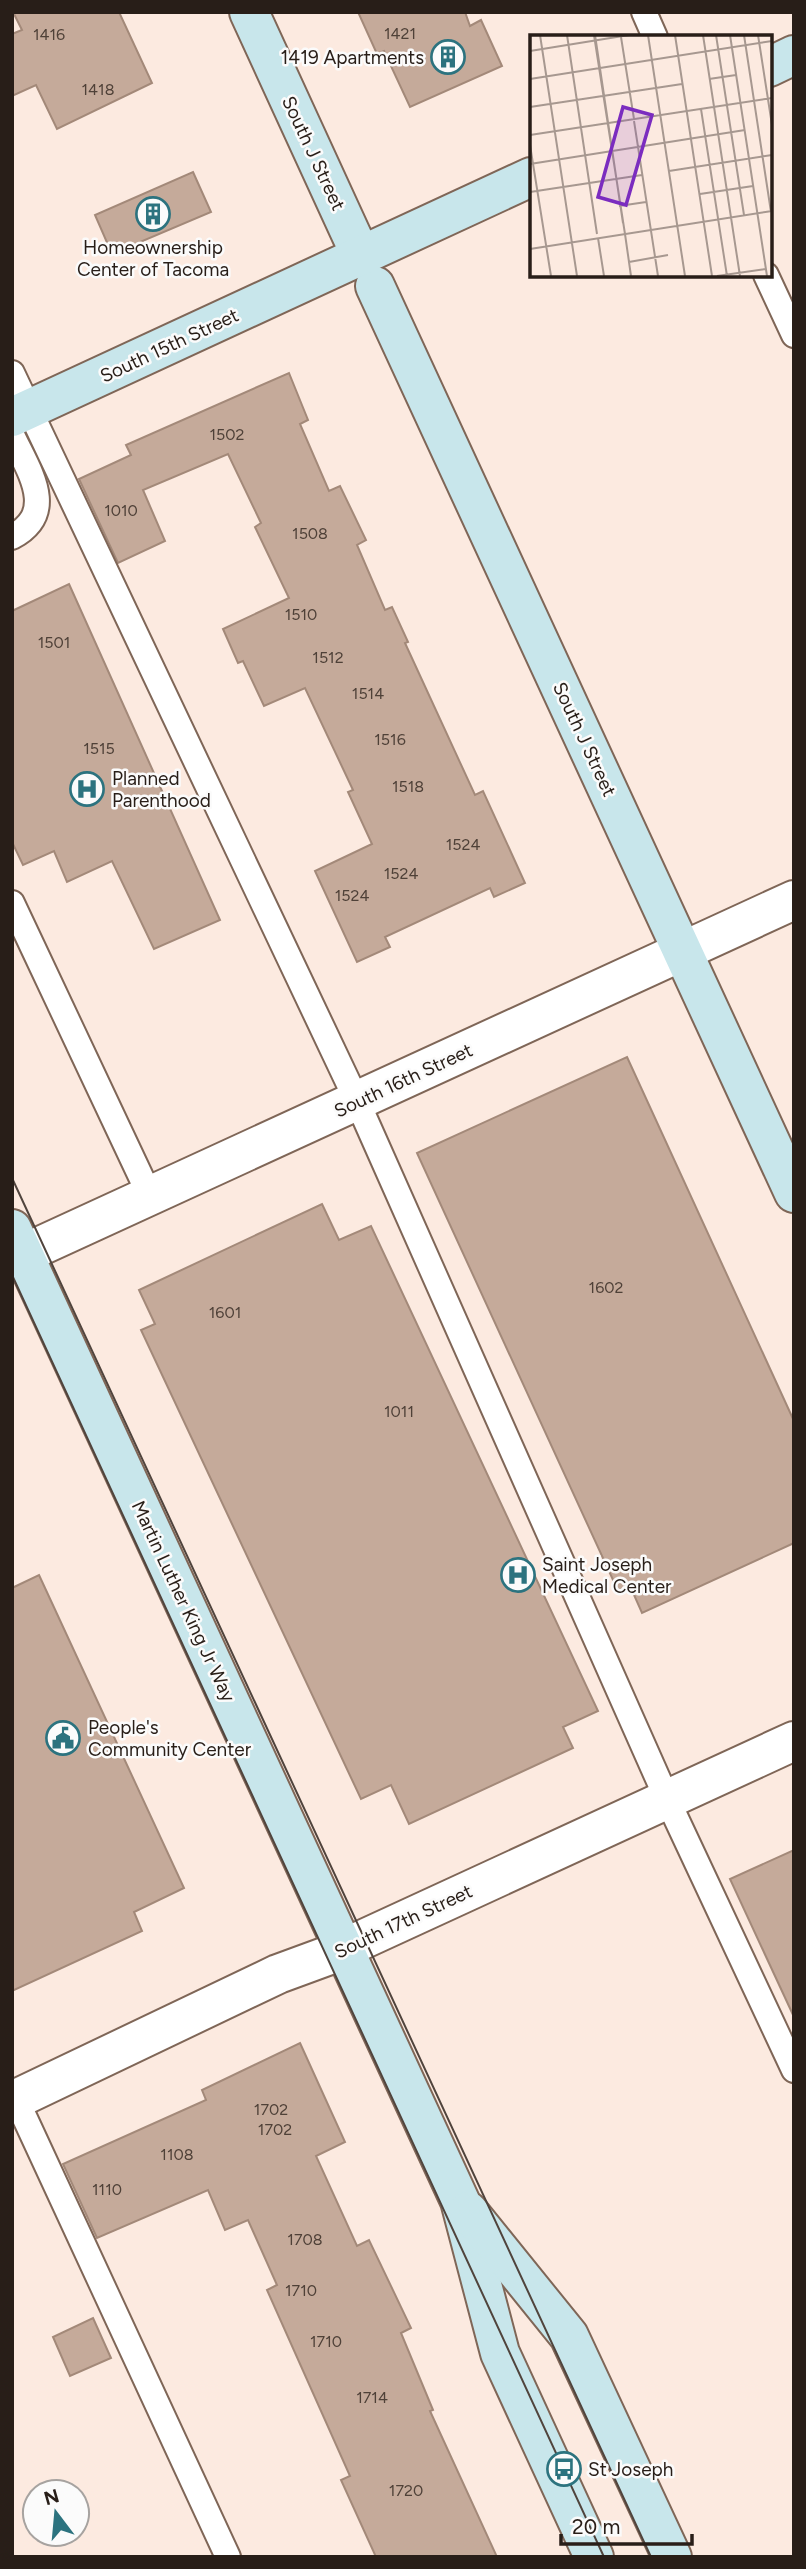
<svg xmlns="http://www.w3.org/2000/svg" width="806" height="2569" viewBox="0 0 806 2569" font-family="Figtree,sans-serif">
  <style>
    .building { fill: #c5aa9a; stroke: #a38979; stroke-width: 2 }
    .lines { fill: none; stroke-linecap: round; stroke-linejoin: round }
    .lane-casing { stroke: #7f6657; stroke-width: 28 }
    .street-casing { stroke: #7f6657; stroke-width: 42 }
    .secondary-casing { stroke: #7f6657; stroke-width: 42 }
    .lane { stroke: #fff; stroke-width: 24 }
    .street { stroke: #fff; stroke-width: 38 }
    .secondary { stroke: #c8e6eb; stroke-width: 38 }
    .tram { stroke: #50443d; stroke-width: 2 }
    .labels { text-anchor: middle; stroke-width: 5; stroke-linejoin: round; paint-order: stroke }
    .number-label { font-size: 16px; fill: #4f4138 }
    .poi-label { font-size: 19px; fill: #281e18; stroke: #fbfbfb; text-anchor: start }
    .street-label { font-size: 19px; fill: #281e18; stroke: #fbfbfb }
    .inset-road { fill: none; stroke: #a79890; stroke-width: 2 }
    .view { fill: #7b2cbf; fill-opacity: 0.15; stroke: #7b2cbf; stroke-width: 3.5 }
    .inset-edge { fill: none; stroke: #281e18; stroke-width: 3.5 }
  </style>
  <rect width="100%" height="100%" fill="#fceae0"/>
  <!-- building -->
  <g class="building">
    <polygon points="13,12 119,12 152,83 57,129 36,85 12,96 12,34 22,30"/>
    <polygon points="358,12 465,12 470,26 481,20 502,66 410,107 384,51 377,54"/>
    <polygon points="193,172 211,212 112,254 95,215"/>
    <polygon points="289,373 308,420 300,424 329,491 340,486 366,540 357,545 385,610 392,607 408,642 405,643 475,795 483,791 525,883 494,897 490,888 385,937 390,947 357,962 315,871 372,844 348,792 353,790 305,688 264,706 243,661 238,663 223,629 289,598 255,527 261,523 228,454 143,490 165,541 118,563 79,479 131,455 126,445"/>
    <polygon points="69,584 220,920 154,949 112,861 67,882 54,851 23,865 12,842 12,611"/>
    <polygon points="627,1057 794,1421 794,1543 642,1613 631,1588 619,1593 417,1153"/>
    <polygon points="322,1204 339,1240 371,1226 598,1711 563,1727 573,1748 409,1824 391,1785 361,1799 141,1330 155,1324 139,1290"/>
    <polygon points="39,1575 184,1888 134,1912 142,1931 12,1991 12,1588"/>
    <polygon points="794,1850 794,2017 730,1879"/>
    <polygon points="300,2043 345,2142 316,2156 357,2246 369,2240 411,2328 401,2333 433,2410 430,2411 497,2557 376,2557 341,2480 350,2476 267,2290 277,2285 248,2220 225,2230 208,2190 97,2238 63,2164 206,2100 202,2090"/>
    <polygon points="93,2318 111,2358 70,2376 53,2337"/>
  </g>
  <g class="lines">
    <!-- lane casing -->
    <g class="lane-casing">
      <g id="lane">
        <polyline points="644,12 655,37"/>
        <polyline points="766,275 794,335"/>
        <polyline points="12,373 357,1101 667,1799 794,2070"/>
        <path d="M12,435C28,470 59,512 12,537"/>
        <polyline points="12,903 150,1196"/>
        <polyline points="16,2099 228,2557"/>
      </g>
    </g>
    <!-- street casing -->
    <g class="street-casing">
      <g id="street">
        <polyline points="12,1259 794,900"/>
        <polyline points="12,2101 278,1974 327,1956 794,1741"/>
      </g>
    </g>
    <!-- secondary casing -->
    <g class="secondary-casing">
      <g id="secondary">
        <polyline points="249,12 361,256"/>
        <polyline points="769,67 794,55"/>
        <polyline points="375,286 794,1193"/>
        <polyline points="12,417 531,177"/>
        <polyline points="12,1229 460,2201 500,2353 594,2557"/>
        <polyline points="468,2211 569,2336 672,2557"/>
      </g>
    </g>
    <!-- lane -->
    <use href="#lane" class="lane"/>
    <!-- street -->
    <use href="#street" class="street"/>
    <!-- secondary -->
    <use href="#secondary" class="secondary"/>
    <!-- tram -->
    <g class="tram">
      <polyline points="12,1178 651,2557"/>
      <polyline points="12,1275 604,2557"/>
    </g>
  </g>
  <!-- icons -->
  <defs>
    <g id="building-ring" transform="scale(1.75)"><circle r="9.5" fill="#fbfbfb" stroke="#2c737f" stroke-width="1.5"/><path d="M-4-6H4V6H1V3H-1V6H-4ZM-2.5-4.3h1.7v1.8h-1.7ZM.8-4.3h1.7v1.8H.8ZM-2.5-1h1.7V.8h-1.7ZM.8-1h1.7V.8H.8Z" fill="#2c737f"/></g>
    <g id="hospital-ring" transform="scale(1.75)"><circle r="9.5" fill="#fbfbfb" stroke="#2c737f" stroke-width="1.5"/><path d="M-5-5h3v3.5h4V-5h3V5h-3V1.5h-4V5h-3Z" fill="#2c737f"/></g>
    <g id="civic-ring" transform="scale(1.75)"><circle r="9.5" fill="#fbfbfb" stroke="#2c737f" stroke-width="1.5"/><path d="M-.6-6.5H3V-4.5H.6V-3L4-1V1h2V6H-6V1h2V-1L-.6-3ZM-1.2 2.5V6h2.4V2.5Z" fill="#2c737f"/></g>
    <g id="bus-ring" transform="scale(1.75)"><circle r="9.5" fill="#fbfbfb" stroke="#2c737f" stroke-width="1.5"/><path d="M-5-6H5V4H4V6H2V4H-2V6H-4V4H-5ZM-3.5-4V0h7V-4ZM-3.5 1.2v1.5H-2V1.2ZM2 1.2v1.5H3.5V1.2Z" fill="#2c737f"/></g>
  </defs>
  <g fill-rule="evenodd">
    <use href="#building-ring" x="448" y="57"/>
    <use href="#building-ring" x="153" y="214"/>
    <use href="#hospital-ring" x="87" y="789"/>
    <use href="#hospital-ring" x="518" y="1575"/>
    <use href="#civic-ring" x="63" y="1738"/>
    <use href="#bus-ring" x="564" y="2469"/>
  </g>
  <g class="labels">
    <!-- number labels -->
    <g class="number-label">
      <text x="400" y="39">1421</text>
      <text x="49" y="40">1416</text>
      <text x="98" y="95">1418</text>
      <text x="227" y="440">1502</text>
      <text x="121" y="516">1010</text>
      <text x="310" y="539">1508</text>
      <text x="301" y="620">1510</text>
      <text x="54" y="648">1501</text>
      <text x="328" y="663">1512</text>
      <text x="368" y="699">1514</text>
      <text x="390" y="745">1516</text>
      <text x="99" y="754">1515</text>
      <text x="408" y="792">1518</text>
      <text x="463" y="850">1524</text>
      <text x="401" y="879">1524</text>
      <text x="352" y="901">1524</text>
      <text x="606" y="1293">1602</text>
      <text x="225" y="1318">1601</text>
      <text x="399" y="1417">1011</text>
      <text x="271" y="2115">1702</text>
      <text x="275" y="2135">1702</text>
      <text x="177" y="2160">1108</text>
      <text x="107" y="2195">1110</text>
      <text x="305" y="2245">1708</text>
      <text x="301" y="2296">1710</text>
      <text x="326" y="2347">1710</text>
      <text x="372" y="2403">1714</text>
      <text x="406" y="2496">1720</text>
    </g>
    <!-- poi labels -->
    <g class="poi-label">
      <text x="424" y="64" text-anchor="end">1419 Apartments</text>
      <text x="153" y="254" text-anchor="middle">Homeownership<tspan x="153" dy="22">Center of Tacoma</tspan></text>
      <text x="112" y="785">Planned<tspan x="112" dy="22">Parenthood</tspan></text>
      <text x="542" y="1571">Saint Joseph<tspan x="542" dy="22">Medical Center</tspan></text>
      <text x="88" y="1734">People's<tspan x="88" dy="22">Community Center</tspan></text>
      <text x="588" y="2476">St Joseph</text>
    </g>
    <!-- street labels -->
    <g class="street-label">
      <text transform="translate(314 153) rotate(65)" y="7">South J Street</text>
      <text transform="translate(169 345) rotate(-25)" y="7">South 15th Street</text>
      <text transform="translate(585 739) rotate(65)" y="7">South J Street</text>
      <text transform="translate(403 1080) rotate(-25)" y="7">South 16th Street</text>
      <text transform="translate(184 1601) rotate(65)" y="7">Martin Luther King Jr Way</text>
      <text transform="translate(403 1921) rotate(-25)" y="7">South 17th Street</text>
    </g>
  </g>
  <!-- overview -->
  <g transform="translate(530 35)">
    <rect width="242" height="242" fill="#fceae0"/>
    <path class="inset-road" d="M10,0L47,241M37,0L67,199M64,0L95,199M65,0L93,188M118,0L155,241M145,0L182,241M173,0L210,241M186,0L214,180M200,0L237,241M214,0L241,177M228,0L242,90M91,2L104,84M0,16L99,0M0,44L242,6M179,44L206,40M0,72L152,49M171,74L197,241M104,86L128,241M0,100L242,63M0,110L21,241M0,129L215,95M139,136L242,120M0,157L112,140M170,159L223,151M89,171L116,167M95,199L101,241M68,203L74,241M0,214L242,176M99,227L138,220M187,241L236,234"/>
    <path class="view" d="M93,72L122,80L96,170L68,162Z"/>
    <rect width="242" height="242" class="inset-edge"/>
  </g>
  <!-- border -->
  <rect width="806" height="2569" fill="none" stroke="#281e18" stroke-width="28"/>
  <!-- north arrow -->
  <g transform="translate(56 2513) rotate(344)"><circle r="33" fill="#fbfbfb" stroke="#a7a3a0" stroke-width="2"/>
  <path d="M0-5L12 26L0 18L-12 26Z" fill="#2c737f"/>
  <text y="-10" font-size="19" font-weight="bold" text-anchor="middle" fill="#281e18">N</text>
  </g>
  <!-- scale -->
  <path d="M561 2534v10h131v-10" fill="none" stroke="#281e18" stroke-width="3.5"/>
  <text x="572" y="2534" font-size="21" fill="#281e18" stroke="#fbfbfb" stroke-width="5" paint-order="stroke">20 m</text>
</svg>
